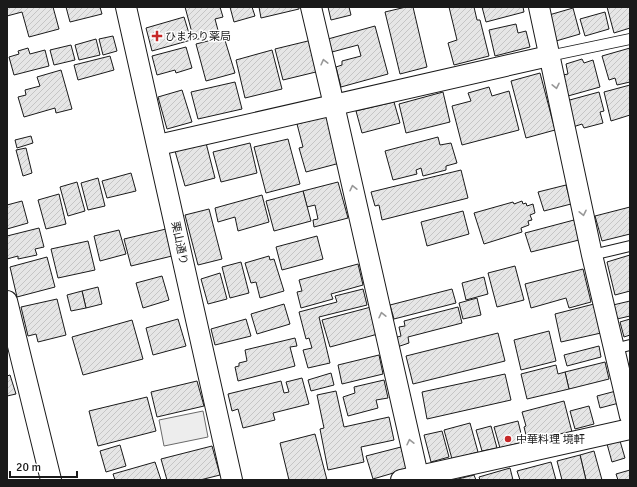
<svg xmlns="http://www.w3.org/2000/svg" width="637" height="487" viewBox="0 0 637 487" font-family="Signika,'Noto Sans JP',sans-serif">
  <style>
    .parking { fill: #ededed; stroke: #6a6a6a }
    .building { fill: url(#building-hatch); stroke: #1a1a1a }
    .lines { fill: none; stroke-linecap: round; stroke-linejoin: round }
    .lane-casing { stroke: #1a1a1a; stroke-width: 12 }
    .street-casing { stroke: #1a1a1a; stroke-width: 22 }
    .lane { stroke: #fff; stroke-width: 10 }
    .street { stroke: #fff; stroke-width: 20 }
    .oneway { stroke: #989898 }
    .poi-dot { fill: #c62828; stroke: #fff; stroke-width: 1.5 }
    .labels { text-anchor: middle; stroke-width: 3; stroke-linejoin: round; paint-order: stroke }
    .poi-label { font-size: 11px; fill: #1a1a1a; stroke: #fff; text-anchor: start }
    .street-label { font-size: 11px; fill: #1a1a1a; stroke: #fff }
  </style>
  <defs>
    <pattern id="building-hatch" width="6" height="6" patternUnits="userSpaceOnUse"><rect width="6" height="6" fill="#e6e6e6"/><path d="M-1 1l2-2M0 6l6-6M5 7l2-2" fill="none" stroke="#c5c5c5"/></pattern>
  </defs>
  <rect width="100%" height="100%" fill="#fff"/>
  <!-- parking -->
  <polygon class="parking" points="203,411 208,437 164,446 159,420"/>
  <!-- building -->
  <g class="building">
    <polygon points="7,7 53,7 59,29 29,37 22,12 7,16"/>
    <polygon points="66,7 100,7 102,14 70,22"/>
    <polygon points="185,7 220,7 223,17 215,19 219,34 194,40"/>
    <polygon points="230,7 252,7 255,16 234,22"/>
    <polygon points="259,7 299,7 299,9 261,18"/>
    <polygon points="328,7 349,7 351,15 331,20"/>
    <polygon points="406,7 413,7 427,67 400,74 385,12"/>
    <polygon points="449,7 474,7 477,20 480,20 489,56 454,65 448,43 457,40"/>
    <polygon points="482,7 523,7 524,12 486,22"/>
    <polygon points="607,7 630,7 630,28 614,33"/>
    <polygon points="573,8 580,34 556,41 549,15"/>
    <polygon points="605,12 609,29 585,36 580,19"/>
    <polygon points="184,17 191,40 152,51 146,28"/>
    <polygon points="516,24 518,33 526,31 530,47 495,56 489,30"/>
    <polygon points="375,26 388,74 341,87 336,67 342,65 342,61 361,56 358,45 332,52 328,39"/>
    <polygon points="113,36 117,51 103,55 99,39"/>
    <polygon points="224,37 235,73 206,81 196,44"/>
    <polygon points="96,39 100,55 79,60 75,45"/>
    <polygon points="312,40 320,71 283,80 275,49"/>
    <polygon points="71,45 75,60 54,65 50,50"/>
    <polygon points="186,47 192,68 176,73 175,70 157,75 152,56"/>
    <polygon points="28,48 30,54 45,50 49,66 14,75 9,57 19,54 18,51"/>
    <polygon points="630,48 630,82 617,85 615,78 609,80 602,56"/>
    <polygon points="272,50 282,89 245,98 236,60"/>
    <polygon points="110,56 114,70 78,80 74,65"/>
    <polygon points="582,59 584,63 593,60 600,87 568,96 563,75 568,74 566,64"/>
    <polygon points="61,70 72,109 56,113 55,108 24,117 18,97 26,95 25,90 40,86 37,77"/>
    <polygon points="540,73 555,130 526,138 511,81"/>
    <polygon points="235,82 242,109 198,119 191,92"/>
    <polygon points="630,85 630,115 611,121 604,92"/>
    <polygon points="489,87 492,96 509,91 519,130 462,145 452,106 471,101 468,93"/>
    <polygon points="182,90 192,122 167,129 158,97"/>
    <polygon points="443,92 450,122 406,133 399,104"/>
    <polygon points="599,92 604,111 600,112 603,123 584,128 582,124 573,127 566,101"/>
    <polygon points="394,102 400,123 362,133 356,111"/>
    <polygon points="327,116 340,163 306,172 299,148 303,147 297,124"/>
    <polygon points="31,136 33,143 17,148 15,140"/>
    <polygon points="438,137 440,145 451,143 457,163 446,166 446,170 423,176 421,168 416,170 417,174 393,180 385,151"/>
    <polygon points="288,139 300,184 266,193 254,147"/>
    <polygon points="206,143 215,178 185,186 175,151"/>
    <polygon points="250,143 257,173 221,182 213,152"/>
    <polygon points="26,148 32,173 23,176 16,150"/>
    <polygon points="461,170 468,198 382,220 379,205 375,206 371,192"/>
    <polygon points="131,173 136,191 107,198 102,181"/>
    <polygon points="98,178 105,206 88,210 81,183"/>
    <polygon points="77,182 85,211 68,216 60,187"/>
    <polygon points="338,182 348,218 314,227 313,220 318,219 315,205 307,207 303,191"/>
    <polygon points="566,185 571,204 544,211 538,192"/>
    <polygon points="303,191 311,221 274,231 266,201"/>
    <polygon points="59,194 66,224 46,229 38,200"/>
    <polygon points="262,195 269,222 238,231 235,217 218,222 215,208"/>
    <polygon points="22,201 28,223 7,229 7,205"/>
    <polygon points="522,201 523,204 526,203 527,206 533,204 535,213 530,215 532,220 528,221 529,225 521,228 522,232 484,244 474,213 513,202 514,204"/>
    <polygon points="630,207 630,234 602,241 595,216"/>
    <polygon points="209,209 222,259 198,265 185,215"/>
    <polygon points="463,211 469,234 427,246 421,222"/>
    <polygon points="574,220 579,240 531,252 525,233"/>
    <polygon points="39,228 44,247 35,249 37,255 18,259 18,256 7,259 7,236"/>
    <polygon points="166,229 172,256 131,266 124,239"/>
    <polygon points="119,230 126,254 100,261 94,236"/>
    <polygon points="317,236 323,259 282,270 276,247"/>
    <polygon points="88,241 95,270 58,278 51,249"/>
    <polygon points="630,255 630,291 615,295 607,262"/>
    <polygon points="269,256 270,260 274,259 284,291 260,298 256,282 251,283 245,263"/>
    <polygon points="47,257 55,287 17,297 10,267"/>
    <polygon points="241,262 249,293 230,298 222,267"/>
    <polygon points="358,264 363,285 331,294 333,299 301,308 297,292 302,291 299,280"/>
    <polygon points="515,266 524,300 497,307 488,273"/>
    <polygon points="583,269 591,302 569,308 566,298 531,308 525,284"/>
    <polygon points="220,273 227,299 208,304 201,279"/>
    <polygon points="162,276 169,300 143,308 136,283"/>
    <polygon points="484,277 488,294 466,300 462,283"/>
    <polygon points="98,287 102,304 86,308 82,291"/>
    <polygon points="363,289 367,305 319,317 330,363 308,368 303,350 312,348 309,338 306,339 299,312 337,302 335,296"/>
    <polygon points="452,289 456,303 394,319 390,305"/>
    <polygon points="82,291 86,308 71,311 67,295"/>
    <polygon points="477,298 481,315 463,319 459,303"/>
    <polygon points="57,299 66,335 38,342 36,334 28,336 21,307"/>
    <polygon points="630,301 630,316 617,319 613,305"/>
    <polygon points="284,304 290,324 257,334 251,314"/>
    <polygon points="594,304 601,333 561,342 555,314"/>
    <polygon points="371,307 378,334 330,347 322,320"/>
    <polygon points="458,307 462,323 408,337 409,343 397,347 394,338 401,336 399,327 405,326 404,321"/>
    <polygon points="178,319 186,346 153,355 146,328"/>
    <polygon points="246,319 251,336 215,345 211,329"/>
    <polygon points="630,319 630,335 624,337 620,322"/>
    <polygon points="132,320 143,359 83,375 72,337"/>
    <polygon points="549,331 556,361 521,370 514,340"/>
    <polygon points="498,333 505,361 413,384 406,356"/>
    <polygon points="295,338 297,346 290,347 295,366 238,381 235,367 239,366 239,363 247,361 245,350"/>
    <polygon points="599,346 601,357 567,366 564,355"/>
    <polygon points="379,355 383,374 342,384 338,365"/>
    <polygon points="605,362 609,379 569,389 565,372"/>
    <polygon points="556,365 558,374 565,372 569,389 527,399 521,374"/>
    <polygon points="331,373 334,385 311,391 308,380"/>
    <polygon points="505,374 511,400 427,419 422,392"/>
    <polygon points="10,375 16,394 7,396 7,376"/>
    <polygon points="302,378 309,404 273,413 275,420 243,428 238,409 232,411 228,394 281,381 284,393 289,392 286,382"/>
    <polygon points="384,380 388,398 376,400 378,408 348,416 343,397 355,393 354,387"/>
    <polygon points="197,381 204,406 157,417 151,392"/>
    <polygon points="336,391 344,427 389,417 394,440 361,447 364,462 328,470 320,429 324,428 317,395"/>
    <polygon points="616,391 619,403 600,408 597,396"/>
    <polygon points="147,397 156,431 98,446 89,411"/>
    <polygon points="564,401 572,432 528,443 524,427 526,426 522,412"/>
    <polygon points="589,406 594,424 575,429 570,411"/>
    <polygon points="518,421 523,442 500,448 494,427"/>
    <polygon points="470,423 478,452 452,459 444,430"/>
    <polygon points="491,426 497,448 482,451 476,430"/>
    <polygon points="442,431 449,457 431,462 424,435"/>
    <polygon points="315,434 327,480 289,480 280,443"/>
    <polygon points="620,441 625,458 612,462 607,444"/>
    <polygon points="120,445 126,466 106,472 100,451"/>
    <polygon points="212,446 220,475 200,480 167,480 161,459"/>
    <polygon points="401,447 407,469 373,479 366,456"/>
    <polygon points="594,451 602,480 586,480 580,455"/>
    <polygon points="580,455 586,480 562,480 557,461"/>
    <polygon points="155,462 161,480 115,480 113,474"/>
    <polygon points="551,462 556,480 520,480 517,471"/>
    <polygon points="510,468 513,480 480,480 479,477"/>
    <polygon points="630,470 630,480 618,480 616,474"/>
    <polygon points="474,475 476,480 454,480"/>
  </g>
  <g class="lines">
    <!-- lane casing -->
    <g class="lane-casing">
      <g id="lane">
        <polyline points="549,56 630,39"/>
        <polyline points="592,255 630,246"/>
        <polyline points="614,349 630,345"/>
      </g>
    </g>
    <!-- street casing -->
    <g class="street-casing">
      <g id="street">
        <polyline points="126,7 232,480"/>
        <polyline points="311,7 334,105 419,480"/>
        <polyline points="539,7 592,255 630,416"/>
        <polyline points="158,145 549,56"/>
        <polyline points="7,301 51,480"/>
        <polyline points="401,480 630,429"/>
      </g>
    </g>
    <!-- lane -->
    <use href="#lane" class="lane"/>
    <!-- street -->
    <use href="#street" class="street"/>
  </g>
  <!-- one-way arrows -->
  <defs><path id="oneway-chevron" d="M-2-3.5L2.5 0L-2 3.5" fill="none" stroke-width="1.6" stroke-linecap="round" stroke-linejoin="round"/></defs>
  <g class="oneway">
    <use href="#oneway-chevron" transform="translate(324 62) rotate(-104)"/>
    <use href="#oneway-chevron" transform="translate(556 86) rotate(78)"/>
    <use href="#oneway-chevron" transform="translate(353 188) rotate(-103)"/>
    <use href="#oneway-chevron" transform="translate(583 213) rotate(78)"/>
    <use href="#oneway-chevron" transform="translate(382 315) rotate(-103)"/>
    <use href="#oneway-chevron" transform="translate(410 442) rotate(-103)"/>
  </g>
  <!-- markers -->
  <g class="poi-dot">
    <path d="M155 30h4v4h4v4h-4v4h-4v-4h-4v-4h4z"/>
    <circle cx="508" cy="439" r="4"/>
  </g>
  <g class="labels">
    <!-- poi labels -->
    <g class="poi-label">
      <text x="165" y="40">ひまわり薬局</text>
      <text x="516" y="443">中華料理 境軒</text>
    </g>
    <!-- street labels -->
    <g class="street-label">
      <text transform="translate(180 243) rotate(78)" y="4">栗山通り</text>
    </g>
  </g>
  <!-- border -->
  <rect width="637" height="487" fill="none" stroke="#1a1a1a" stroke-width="16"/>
  <!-- scale -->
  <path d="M10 471v6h67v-6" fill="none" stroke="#1a1a1a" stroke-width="2"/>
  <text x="16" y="471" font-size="12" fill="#1a1a1a" stroke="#ffffff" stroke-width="3" paint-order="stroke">20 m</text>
</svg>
